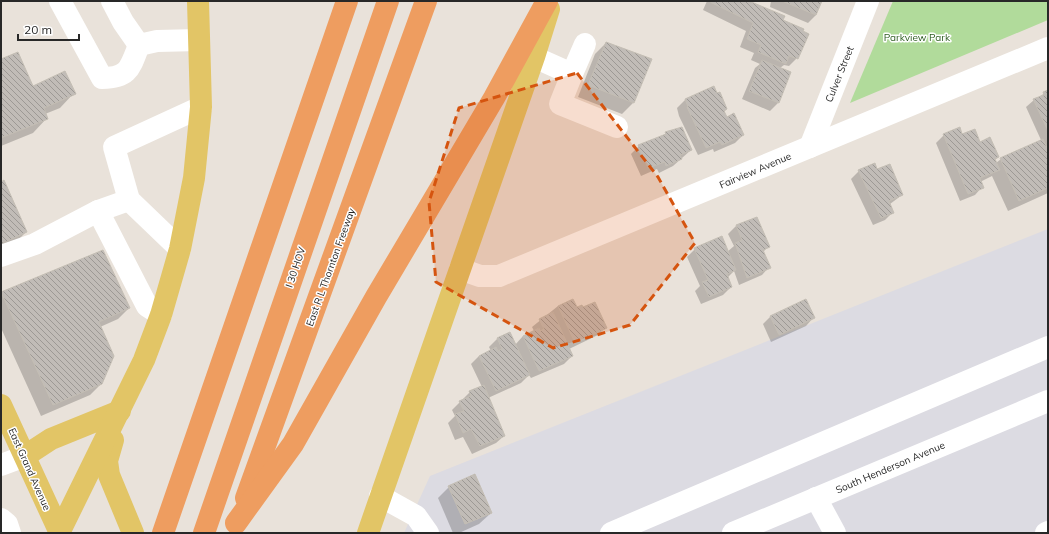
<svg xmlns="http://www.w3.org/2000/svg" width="1049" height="534" viewBox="0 0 1049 534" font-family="Mulish,sans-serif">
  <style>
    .industrial { fill: #dcdbe2 }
    .park { fill: #b1db9b }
    .shadow { fill: #0003 }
    .building { fill: url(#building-back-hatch); stroke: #c4beb4 }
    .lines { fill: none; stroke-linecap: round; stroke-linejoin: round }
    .minor { stroke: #fff; stroke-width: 22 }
    .major { stroke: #e2c566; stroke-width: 22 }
    .highway { stroke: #ee9d60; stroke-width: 22 }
    .marked { fill: #d5540f; fill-opacity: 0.2; stroke: #d5540f; stroke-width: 3; stroke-dasharray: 8 5; stroke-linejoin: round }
    .labels { text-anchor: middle; stroke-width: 3; stroke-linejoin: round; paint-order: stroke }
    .park-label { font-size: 10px; fill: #2d5c20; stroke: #fff }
    .street-label { font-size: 10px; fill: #282828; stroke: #fff }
  </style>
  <defs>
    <pattern id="building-back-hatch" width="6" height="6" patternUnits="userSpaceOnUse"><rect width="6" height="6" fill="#c1bcb7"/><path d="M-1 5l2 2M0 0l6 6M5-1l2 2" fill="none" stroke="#9d9995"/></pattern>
  </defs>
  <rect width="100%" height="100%" fill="#e9e2da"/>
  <!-- industrial -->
  <polygon class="industrial" points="1048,229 1048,533 404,533 430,476"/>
  <!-- park -->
  <polygon class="park" points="893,1 1048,1 1048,20 850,103"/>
  <!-- shadow -->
  <g class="shadow">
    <polygon points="707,1 747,1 782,21 797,58 789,66 784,65 780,68 790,72 778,103 770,111 742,99 755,68 760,64 751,60 754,53 740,47 746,31 703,10"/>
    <polygon points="771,1 821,1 816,15 808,23 770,7"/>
    <polygon points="606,43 651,59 633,103 622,114 578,97 595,54"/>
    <polygon points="1,61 32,87 74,93 60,108 45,114 47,118 33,133 1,146"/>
    <polygon points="713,87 726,109 724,112 726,118 743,135 735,143 714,152 713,149 698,155 679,116 677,108 685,100"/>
    <polygon points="1048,91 1048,193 1008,211 992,176 980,182 982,187 975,195 960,201 936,143 944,135 979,143 998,157 994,160 996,163 1001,159 1041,140 1026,107 1034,100"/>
    <polygon points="666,133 691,150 673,166 659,173 657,169 641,176 631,154 639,146 662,137"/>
    <polygon points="859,171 902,195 890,204 893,212 885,220 873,225 851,179"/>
    <polygon points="1,183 26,232 15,243 1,250"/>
    <polygon points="756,218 768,247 763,252 769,267 762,275 739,285 734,271 727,278 731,287 723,295 701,304 695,291 700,286 687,257 695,249 727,252 734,246 728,234 736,226"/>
    <polygon points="103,251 129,308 118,319 100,327 102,383 90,395 41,416 1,328 1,294"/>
    <polygon points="558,306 577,309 606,327 598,335 569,349 572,356 564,364 531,378 529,375 521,383 488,398 504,436 496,443 472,454 463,437 455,440 448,423 455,416 452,410 470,392 482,387 471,364 479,356 491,351 489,347 497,339 509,333 515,345 523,336 534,331 532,327"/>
    <polygon points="771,316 813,318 806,326 771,342 763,324"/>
    <polygon points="449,487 491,513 479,524 459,533 453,533 438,498"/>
  </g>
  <!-- building -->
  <g class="building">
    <polygon points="711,1 749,1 785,16 783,20 804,29 803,31 809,34 798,59 789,56 786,64 758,52 761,45 747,39 753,23 710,2"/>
    <polygon points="782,1 822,1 816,15"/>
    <polygon points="606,42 652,59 634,103 588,85"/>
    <polygon points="18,52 33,86 65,71 76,94 44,108 48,119 1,138 1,59"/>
    <polygon points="762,60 791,72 779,103 749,91"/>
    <polygon points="714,86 717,93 720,92 727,109 724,111 727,117 734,113 744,135 722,145 720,142 706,148 687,107 688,107 685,99"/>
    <polygon points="1048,90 1048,131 1033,99 1044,95 1043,92"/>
    <polygon points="682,127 692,150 680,155 682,159 666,166 665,162 648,168 638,145 666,134 665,132"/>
    <polygon points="960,127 962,134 975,129 980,142 990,137 999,157 995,159 1000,170 980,178 984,188 968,194 943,134"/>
    <polygon points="1043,139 1048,150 1048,188 1019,201 1000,158"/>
    <polygon points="875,163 877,169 890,164 903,195 889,201 894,213 881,218 858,170"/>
    <polygon points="4,180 27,232 1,244 1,182"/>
    <polygon points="757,217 770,247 763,250 771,268 747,278 735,243 742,240 736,225"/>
    <polygon points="722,236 736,270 727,274 732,287 709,297 702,282 708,280 694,248"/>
    <polygon points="103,250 130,308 99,322 114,356 102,384 53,405 1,292"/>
    <polygon points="573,299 577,307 582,305 583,307 595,302 607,328 575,343 558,306"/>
    <polygon points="806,299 815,318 779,335 770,316"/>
    <polygon points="553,312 573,356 539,371 523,336 539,328 540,331 544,329 539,319"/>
    <polygon points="510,332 530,375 496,391 479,356 496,347 498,351 502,349 497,338"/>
    <polygon points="484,385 505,436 480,446 471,429 463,433 455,414 464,411 459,401 471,396 469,391"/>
    <polygon points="475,474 492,513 465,524 448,486"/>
  </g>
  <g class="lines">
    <!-- minor -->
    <g class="minor">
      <path d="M60,1L102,78C129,78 130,68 139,45"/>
      <polyline points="112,1 123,22 139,45"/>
      <polyline points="139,45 157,41 199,40"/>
      <polyline points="534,57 572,74 560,104 617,127"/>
      <polyline points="572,74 585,44"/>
      <polyline points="810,147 868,1"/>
      <polyline points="129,200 114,147 201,107"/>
      <polyline points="98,211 129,200 180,249"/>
      <polyline points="1,256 35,244 98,211 147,306 161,315"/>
      <polyline points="460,269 480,276 499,276 1048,48"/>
      <polyline points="1,465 25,456"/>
      <polyline points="380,496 416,516 428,533"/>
      <polyline points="816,498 835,533"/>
      <polyline points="1,519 7,524 10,533"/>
      <polyline points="611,533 1048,347"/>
      <polyline points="733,533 1048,401"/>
      <polyline points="1046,533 1048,532"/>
    </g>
    <!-- major -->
    <g class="major">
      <polyline points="1,405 60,533"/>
      <polyline points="113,440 107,461 109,475 133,533"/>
      <polyline points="25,456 51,439 120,411"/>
      <polyline points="59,533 144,360 161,315 180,249 194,178 201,107 198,1"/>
      <polyline points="368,533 534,57 549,9"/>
    </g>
    <!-- highway -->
    <g class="highway">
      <polyline points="246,498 426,1"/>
      <polyline points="236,523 293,444 376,297 494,98 547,1"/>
      <polyline points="163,533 347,1"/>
      <polyline points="204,533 388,1"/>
    </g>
  </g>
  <!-- marked area -->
  <path class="marked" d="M577,73L658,177L695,243L630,325L553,348L436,282L429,202L459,108Z"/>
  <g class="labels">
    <!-- park labels -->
    <g class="park-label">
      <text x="917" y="41">Parkview Park</text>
    </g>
    <!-- street labels -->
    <g class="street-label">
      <text transform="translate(839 74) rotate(-68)" y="4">Culver Street</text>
      <text transform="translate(755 170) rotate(-23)" y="4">Fairview Avenue</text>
      <text transform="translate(295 267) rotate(-71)" y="4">I 30 HOV</text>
      <text transform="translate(330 267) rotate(-70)" y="4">East R L Thornton Freeway</text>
      <text transform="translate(890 467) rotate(-23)" y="4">South Henderson Avenue</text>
      <text transform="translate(30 469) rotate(66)" y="4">East Grand Avenue</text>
    </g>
  </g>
  <!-- border -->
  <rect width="1049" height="534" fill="none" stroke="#282828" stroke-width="4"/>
  <!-- scale -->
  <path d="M18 34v6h61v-6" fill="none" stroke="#282828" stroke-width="2"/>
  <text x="24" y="34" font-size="12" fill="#282828" stroke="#ffffff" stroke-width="3" paint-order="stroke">20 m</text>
</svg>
